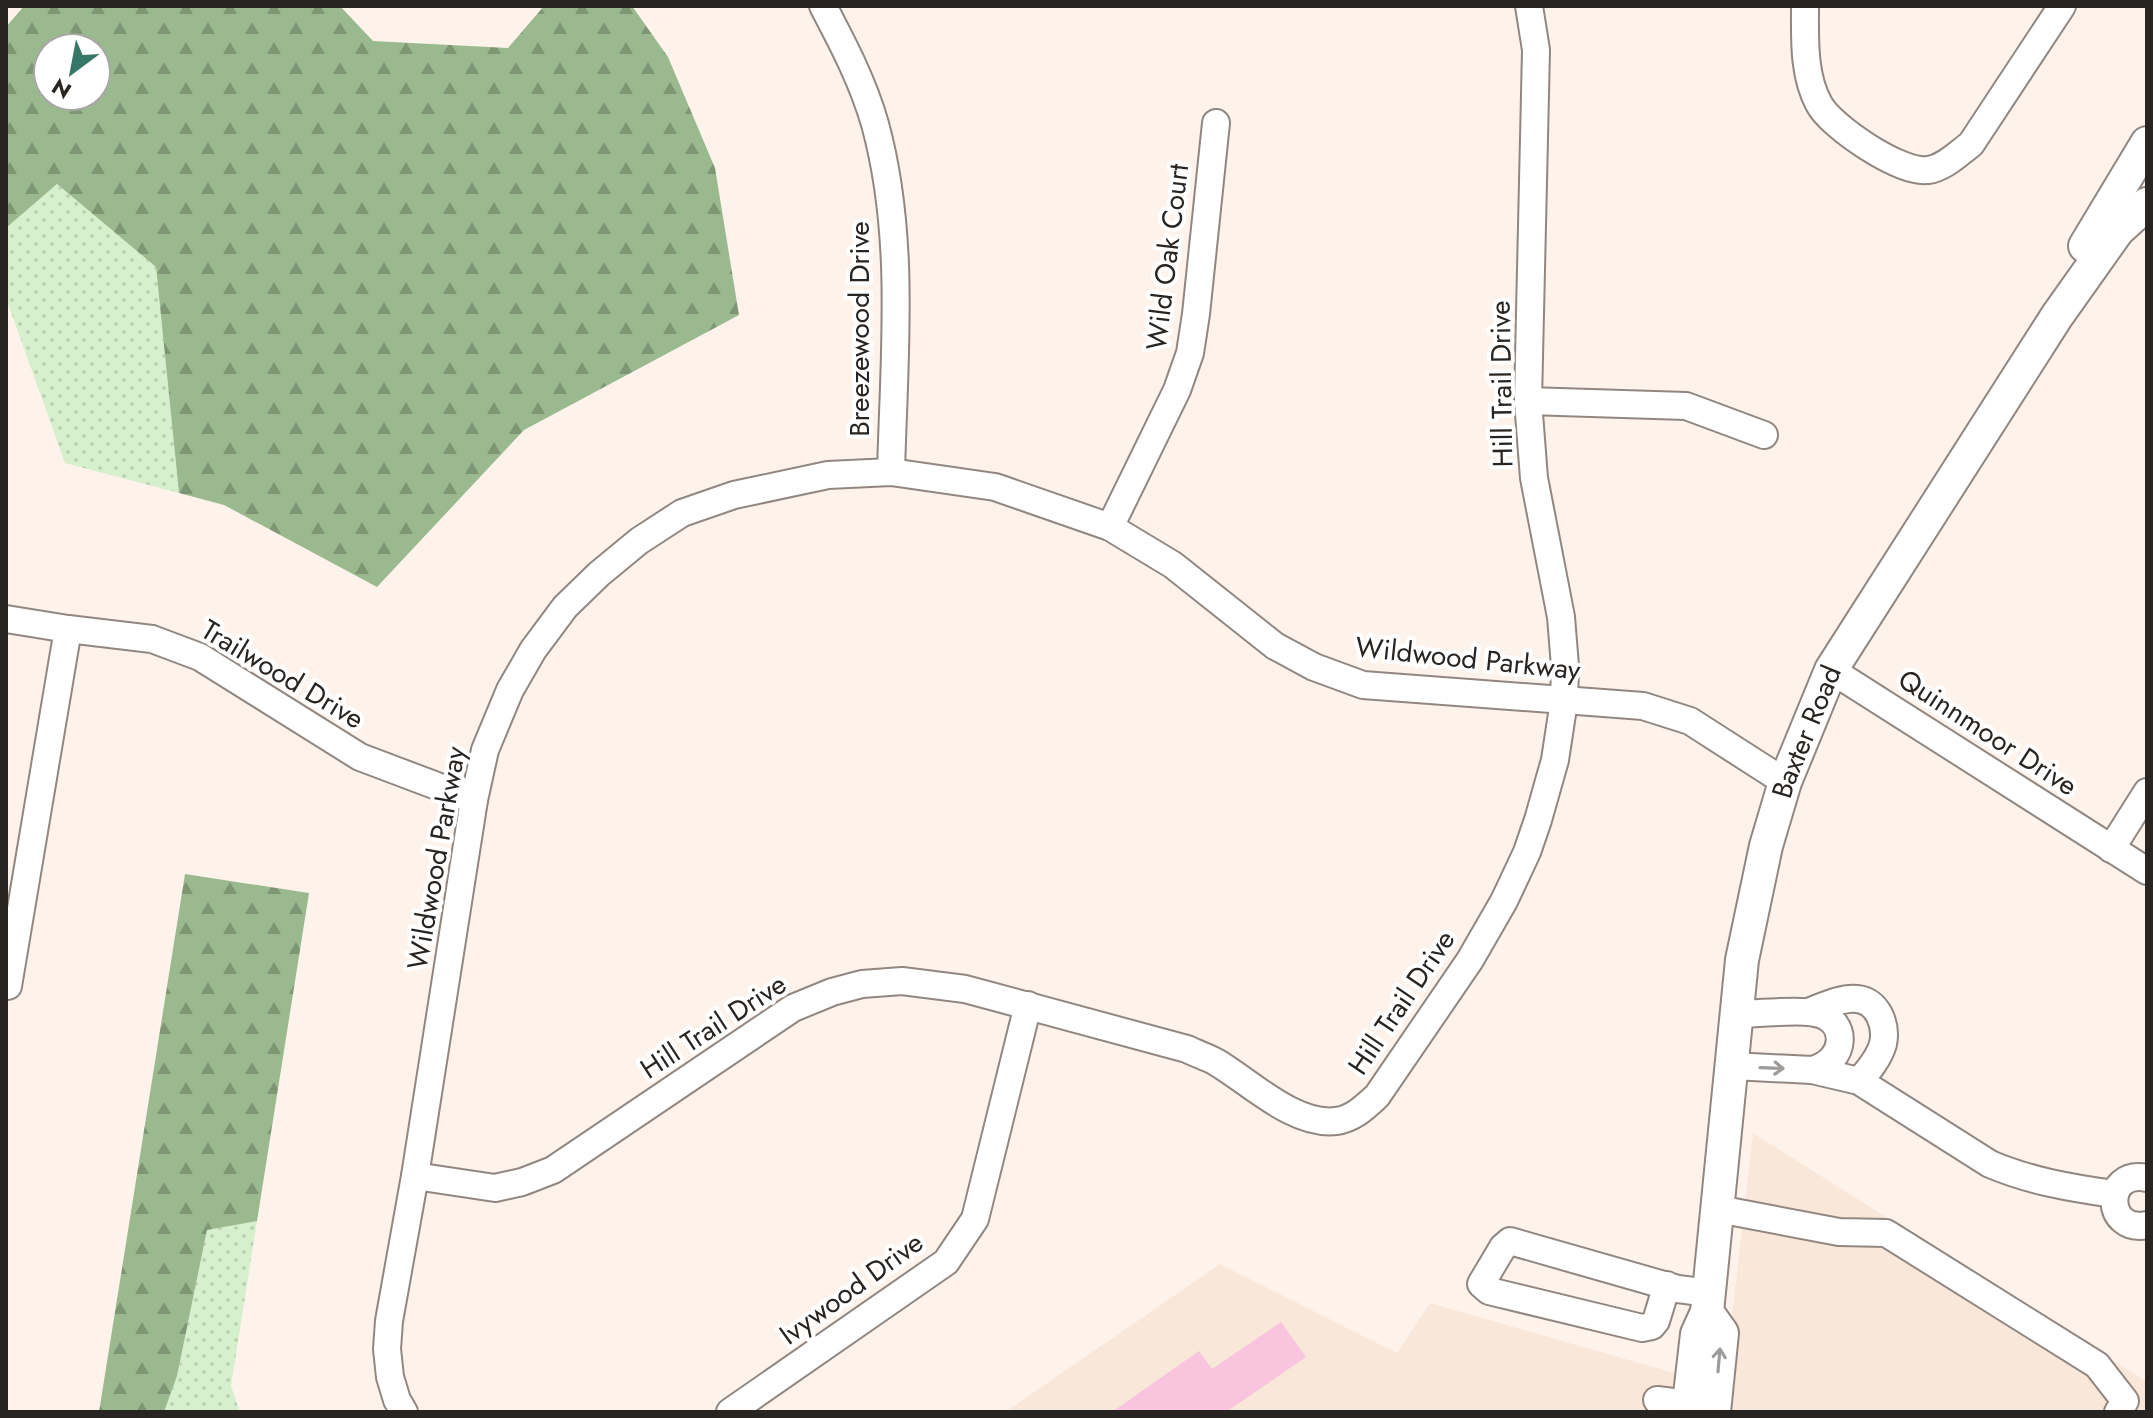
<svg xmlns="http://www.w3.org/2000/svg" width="2153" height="1418" viewBox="0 0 2153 1418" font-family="Jost,sans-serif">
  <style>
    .built { fill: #f9e7da }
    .grass { fill: url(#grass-dots) }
    .forest { fill: url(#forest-firs); fill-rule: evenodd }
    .building { fill: #f9c4de }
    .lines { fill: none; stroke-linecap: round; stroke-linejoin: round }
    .minor-casing { stroke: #918780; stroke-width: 30 }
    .major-casing { stroke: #918780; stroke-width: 36 }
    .minor { stroke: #fff; stroke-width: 26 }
    .major { stroke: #fff; stroke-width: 32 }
    .oneway { stroke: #9e9c9b }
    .labels { text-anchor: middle; stroke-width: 8; stroke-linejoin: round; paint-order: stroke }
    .street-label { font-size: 28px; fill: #282421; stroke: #fff }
  </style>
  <defs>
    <pattern id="grass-dots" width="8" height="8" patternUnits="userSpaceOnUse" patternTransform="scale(2)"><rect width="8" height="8" fill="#d6efcc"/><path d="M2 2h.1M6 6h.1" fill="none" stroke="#b8cdaf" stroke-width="1.8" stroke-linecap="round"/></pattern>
    <pattern id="forest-firs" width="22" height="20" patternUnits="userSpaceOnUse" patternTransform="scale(2)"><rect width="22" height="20" fill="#9ab98e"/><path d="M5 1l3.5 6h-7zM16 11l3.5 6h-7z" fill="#7e9674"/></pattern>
  </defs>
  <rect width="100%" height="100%" fill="#fef3eb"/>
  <!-- built -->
  <g class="built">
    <polygon points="1753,1133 2147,1382 2147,1412 1721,1412"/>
    <polygon points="1220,1264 1397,1353 1430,1303 1674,1373 1671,1412 1005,1412"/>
  </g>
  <!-- grass -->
  <g class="grass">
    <polygon points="57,184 156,267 179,493 65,463 6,298 6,228"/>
    <polygon points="257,1221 231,1386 240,1412 164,1412 177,1376 207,1230"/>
  </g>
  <!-- forest -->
  <g class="forest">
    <path d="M24,6H340L373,41L508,48L544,6H632L668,57L715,168L739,315L524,430L377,587L224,505L179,493L156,267L57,184L6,228V27ZM48,48H96V96H48Z"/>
    <polygon points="185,874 309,893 257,1221 207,1230 177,1376 164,1412 99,1412"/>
  </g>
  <!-- building -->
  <polygon class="building" points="1281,1322 1306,1357 1226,1412 1112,1412 1199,1351 1212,1369"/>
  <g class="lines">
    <!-- minor casing -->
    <g class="minor-casing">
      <g id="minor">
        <path d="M823,6C843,44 863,82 875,124C906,237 894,356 891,472"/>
        <path d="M1805,6C1805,38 1803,75 1819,104C1831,127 1901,174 1928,170C1944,168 1959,153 1971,144L2062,6"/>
        <polyline points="1528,401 1686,406 1764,435"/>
        <polyline points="1110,527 1177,390 1190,353 1196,314 1216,123"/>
        <polyline points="6,619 68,629 152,639 200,657 360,757 474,800"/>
        <polyline points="1831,670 2147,871"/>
        <polyline points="2111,849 2147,792"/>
        <polyline points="8,986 68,629"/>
        <path d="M1808,1012C1822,1007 1841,997 1857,999C1878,1001 1887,1025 1883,1044C1879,1058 1869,1070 1859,1081"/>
        <path d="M1738,1014C1759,1014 1796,1009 1815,1013C1849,1019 1848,1061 1812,1070"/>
        <path d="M1732,1066L1812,1070L1859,1081L1990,1164C2030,1181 2071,1188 2114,1194"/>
        <path d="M415,1176L495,1188L522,1182L553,1170L793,1008L832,992L862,984L902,981L965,989L1187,1049C1197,1054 1207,1057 1216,1062C1250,1082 1294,1126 1336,1121C1353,1119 1365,1107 1377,1096L1470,960L1504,901L1527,852L1538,820L1555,760L1564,701L1565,666L1561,617L1534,478L1528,401L1536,50L1529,6"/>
        <path d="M2147,1178C2102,1169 2105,1234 2147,1225"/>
        <polyline points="1718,1209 1839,1232 1886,1233 2097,1365 2125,1401 2118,1412"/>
        <polyline points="1667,1285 1656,1321 1652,1326 1642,1328 1489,1291 1481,1284 1503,1247 1510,1241 1678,1289 1709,1293"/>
        <polyline points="1657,1400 1689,1404"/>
        <polyline points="404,1412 397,1400 390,1377 387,1349 389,1321 415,1176 474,800 485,750 510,690 533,650 565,607 599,574 639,541 682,513 734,495 828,475 891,472 995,487 1110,527 1173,565 1275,646 1314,667 1363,685 1643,706 1690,721 1785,782"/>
        <polyline points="730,1412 946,1262 975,1219 1028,1005"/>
      </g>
    </g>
    <!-- major casing -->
    <g class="major-casing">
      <g id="major">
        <polyline points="2085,246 2147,143"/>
        <polyline points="1707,1312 1722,1333 1714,1412"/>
        <path id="s1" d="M1688,1412L1697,1334L1707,1312L1742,960L1766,846L1785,782L1831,670L2057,316L2118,230L2147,204"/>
      </g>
    </g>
    <!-- minor -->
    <use href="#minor" class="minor"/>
    <!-- major -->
    <use href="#major" class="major"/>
  </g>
  <!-- one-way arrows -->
  <defs><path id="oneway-shaft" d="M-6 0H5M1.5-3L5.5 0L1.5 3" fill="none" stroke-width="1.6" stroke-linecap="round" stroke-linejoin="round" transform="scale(2)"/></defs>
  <g class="oneway">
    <use href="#oneway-shaft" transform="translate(1772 1068) rotate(2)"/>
    <use href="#oneway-shaft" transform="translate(1719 1360) rotate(-85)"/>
  </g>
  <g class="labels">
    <!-- street labels -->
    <g class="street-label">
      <text transform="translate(1167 257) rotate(-83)" y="10">Wild Oak Court</text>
      <text transform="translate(859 329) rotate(-90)" y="10">Breezewood Drive</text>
      <text transform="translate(1501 384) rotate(-91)" y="10">Hill Trail Drive</text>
      <text transform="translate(1468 658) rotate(6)" y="10">Wildwood Parkway</text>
      <text transform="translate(283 674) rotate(31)" y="10">Trailwood Drive</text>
      <text dy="10" stroke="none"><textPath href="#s1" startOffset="694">Baxter Road</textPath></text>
      <text transform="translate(1988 732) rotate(33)" y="10">Quinnmoor Drive</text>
      <text transform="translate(436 858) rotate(-80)" y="10">Wildwood Parkway</text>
      <text transform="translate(1401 1002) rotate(-56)" y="10">Hill Trail Drive</text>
      <text transform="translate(713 1026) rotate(-33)" y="10">Hill Trail Drive</text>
      <text transform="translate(851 1288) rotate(-36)" y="10">Ivywood Drive</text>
    </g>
  </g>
  <!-- border -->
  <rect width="2153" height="1418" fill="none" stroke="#282421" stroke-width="16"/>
  <!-- north arrow -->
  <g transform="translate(72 72) rotate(212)"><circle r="38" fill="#ffffff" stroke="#a9a7a6" stroke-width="2"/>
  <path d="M0-6L14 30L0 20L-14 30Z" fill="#377767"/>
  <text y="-12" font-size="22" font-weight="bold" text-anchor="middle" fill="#282421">N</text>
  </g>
</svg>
